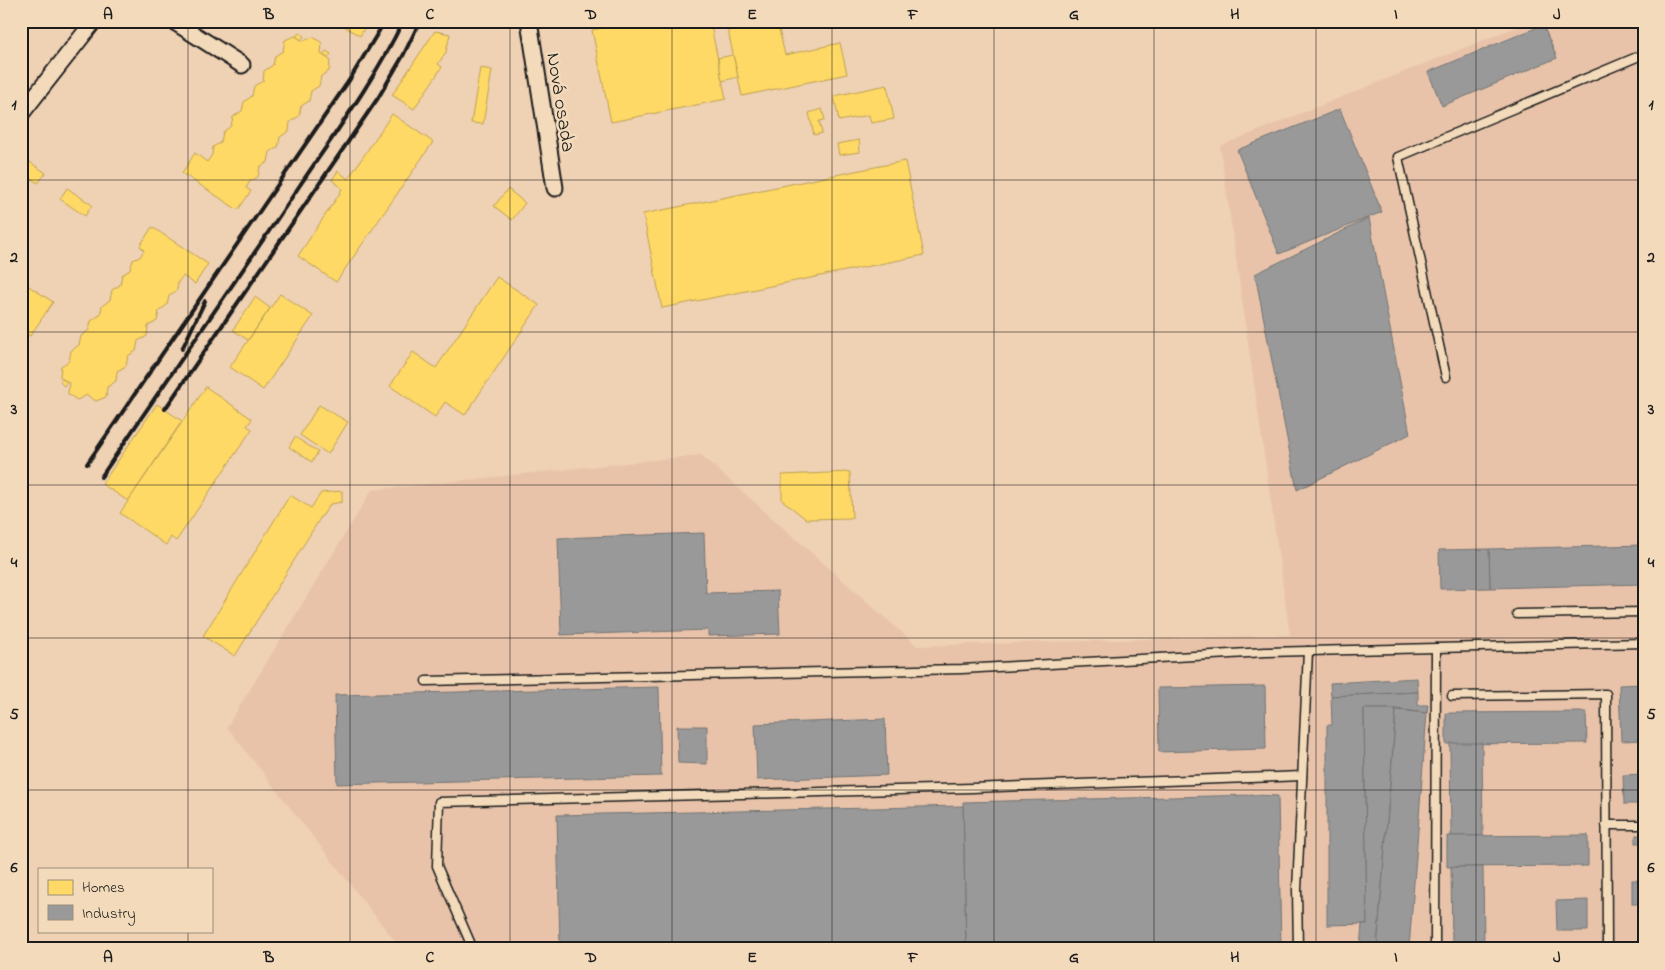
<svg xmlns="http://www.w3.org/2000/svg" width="1665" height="970" viewBox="0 0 1665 970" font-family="'Indie Flower',sans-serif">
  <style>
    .built { fill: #e8c3aa }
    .homes { fill: #ffd966; stroke: #bba050 }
    .industry { fill: #999; stroke: #747474 }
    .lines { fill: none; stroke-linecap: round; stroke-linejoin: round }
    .service-casing { stroke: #1c1c1c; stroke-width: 11 }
    .minor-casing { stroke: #1c1c1c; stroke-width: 19 }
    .service { stroke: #f2daba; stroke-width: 8 }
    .minor { stroke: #f2daba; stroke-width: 15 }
    .rail { stroke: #1c1c1c; stroke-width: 4 }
    .grid { fill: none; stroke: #1c1c1c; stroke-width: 1; stroke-opacity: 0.55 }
    .labels { text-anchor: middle; stroke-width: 5; stroke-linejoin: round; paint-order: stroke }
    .street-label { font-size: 20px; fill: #1c1c1c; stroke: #f2daba }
    .neatline { fill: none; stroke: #1c1c1c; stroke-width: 2 }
    .grid-label { font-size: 16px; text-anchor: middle; font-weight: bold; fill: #1c1c1c }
  </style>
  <rect width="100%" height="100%" fill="#efd1b4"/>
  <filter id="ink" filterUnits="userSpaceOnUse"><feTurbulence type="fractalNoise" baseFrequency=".02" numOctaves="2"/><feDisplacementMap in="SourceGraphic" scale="10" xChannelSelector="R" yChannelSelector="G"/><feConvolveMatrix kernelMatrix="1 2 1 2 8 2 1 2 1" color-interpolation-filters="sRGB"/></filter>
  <g filter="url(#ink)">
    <!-- built -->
    <polygon class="built" points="1531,21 1644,21 1644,949 401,949 227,727 372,490 701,455 917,646 1290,635 1220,146"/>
    <!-- homes -->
    <g class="homes">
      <polygon points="344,21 368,21 360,36 342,25"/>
      <polygon points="635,21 710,21 726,99 611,122 592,30"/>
      <polygon points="726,21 777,21 785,55 840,43 847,74 742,96"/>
      <polygon points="839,21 869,21 840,27"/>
      <polygon points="435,31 450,34 446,52 438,64 442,67 414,109 392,95"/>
      <polygon points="299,33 304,36 301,40 296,36"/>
      <polygon points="295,36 303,41 313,37 322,43 321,54 330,60 329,71 321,76 319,86 311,91 309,101 301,106 299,116 290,122 289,131 280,137 278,147 270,152 268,162 260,167 258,177 250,181 246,188 251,191 238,210 182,173 195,153 207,162 212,155 213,147 221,142 223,132 231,126 233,117 242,111 244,102 252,96 254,86 263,81 264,71 273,65 275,56 283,51 285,40"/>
      <polygon points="326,51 331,54 328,58 323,55"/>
      <polygon points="733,55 738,77 722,81 718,58"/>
      <polygon points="480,68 492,70 483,124 471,123"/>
      <polygon points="887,85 894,119 871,123 869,115 839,121 834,96"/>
      <polygon points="822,109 825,120 819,121 822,133 814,135 809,113"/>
      <polygon points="392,114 433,142 336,282 298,256 340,193 342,188 332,180 338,171 348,179"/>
      <polygon points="859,140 860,152 839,155 837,144"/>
      <polygon points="21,156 46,173 38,183 21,172"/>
      <polygon points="905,161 924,255 662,308 643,214"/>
      <polygon points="67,188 92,205 85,216 60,199"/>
      <polygon points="508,189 525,203 512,220 494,206"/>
      <polygon points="152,227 208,264 195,284 183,276 178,282 177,290 169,296 167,305 159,311 157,321 148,326 147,336 138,341 136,351 128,356 126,366 117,371 116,381 107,387 106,397 96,401 87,395 77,400 68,394 69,383 60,377 61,366 69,361 71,351 79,345 81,336 89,330 91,321 100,315 102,306 110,300 112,290 120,285 122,275 130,270 133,260 140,257 144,250 140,246"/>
      <polygon points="497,277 539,305 465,415 445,402 435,417 390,386 413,352 436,368"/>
      <polygon points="21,281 53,302 30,336 21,330"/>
      <polygon points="280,294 313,316 263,390 230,367"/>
      <polygon points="255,297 270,308 248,340 233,330"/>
      <polygon points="62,379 67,382 64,386 60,382"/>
      <polygon points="206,387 252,419 247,426 252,429 176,541 171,537 166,545 120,513"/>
      <polygon points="157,404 182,421 128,501 102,484"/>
      <polygon points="319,405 348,422 328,454 300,435"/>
      <polygon points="295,437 318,452 312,462 289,447"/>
      <polygon points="850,472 852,518 806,519 782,500 782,475"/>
      <polygon points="342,491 342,502 330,504 323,515 322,515 235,656 203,636 290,495 311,508 321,493"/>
    </g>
    <!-- industry -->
    <g class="industry">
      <polygon points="1543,25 1557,58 1442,106 1428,72"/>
      <polygon points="1340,109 1382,212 1279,254 1237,150"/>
      <polygon points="1369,218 1410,434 1297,490 1255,274"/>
      <polygon points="704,533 706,593 778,591 780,634 708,636 708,630 561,635 558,538"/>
      <polygon points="1644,545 1644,584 1490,588 1489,549"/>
      <polygon points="1489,549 1490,588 1440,589 1439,550"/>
      <polygon points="1417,678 1418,692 1331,696 1330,683"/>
      <polygon points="1644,684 1644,740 1621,741 1619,685"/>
      <polygon points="1265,686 1266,749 1159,752 1158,688"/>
      <polygon points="659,687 661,776 337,784 335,695"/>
      <polygon points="1418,692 1418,705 1428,705 1427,713 1396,709 1364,709 1367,924 1327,925 1327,725 1332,725 1331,696"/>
      <polygon points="1364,709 1396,709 1377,949 1360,949 1362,924 1367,924"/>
      <polygon points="1396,710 1427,713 1411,922 1409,949 1377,949"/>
      <polygon points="1586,712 1587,743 1446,744 1446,713"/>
      <polygon points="885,719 887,775 757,780 755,724"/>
      <polygon points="677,726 707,726 707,764 678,763"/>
      <polygon points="1450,743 1482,743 1483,836 1451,836"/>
      <polygon points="1644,774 1644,804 1624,804 1623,775"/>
      <polygon points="1254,795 1278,796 1281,949 966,949 963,802"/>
      <polygon points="963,806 966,949 560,949 557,815"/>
      <polygon points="1588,835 1588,866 1447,867 1447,836"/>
      <rect x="1636" y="835" width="8" height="8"/>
      <polygon points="1451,867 1483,867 1484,949 1452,949"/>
      <rect x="1632" y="880" width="12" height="24"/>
      <polygon points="1588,900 1588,931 1557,931 1556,901"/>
    </g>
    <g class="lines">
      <!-- service casing -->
      <g class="service-casing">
        <g id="service">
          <polyline points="1446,377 1398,157 1644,54"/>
          <polyline points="1517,614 1644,612"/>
          <polyline points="426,681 962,669 1266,652 1644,643"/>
          <polyline points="1452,696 1606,694 1607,949"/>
          <polyline points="1606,825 1644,825"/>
          <polyline points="473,949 437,866 439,802 972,788 1302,776"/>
          <polyline points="1298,949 1297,890 1308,651"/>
          <polyline points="1435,949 1436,648"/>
        </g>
      </g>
      <!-- minor casing -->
      <g class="minor-casing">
        <g id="minor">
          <polyline points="173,21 242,65"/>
          <polyline points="529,21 555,188"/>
          <polyline points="21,114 94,21"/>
        </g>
      </g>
      <!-- service -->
      <use href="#service" class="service"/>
      <!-- minor -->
      <use href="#minor" class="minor"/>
      <!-- rail -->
      <g class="rail">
        <polyline points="182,349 205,301"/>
        <polyline points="165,409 378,98 403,56 420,21"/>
        <polyline points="87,464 350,79 385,21"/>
        <path d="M101,477C167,379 235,283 300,185C336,132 375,79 403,21"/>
      </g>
    </g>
  </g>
  <!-- grid -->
  <path class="grid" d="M188,21V869M350,21V949M510,21V949M672,21V949M832,21V949M994,21V949M1154,21V949M1316,21V949M1476,21V949M21,180H1644M21,332H1644M21,485H1644M21,638H1644M21,790H1644M188,931V949"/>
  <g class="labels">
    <!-- street labels -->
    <g class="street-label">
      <text transform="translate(562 102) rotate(81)" y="7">Nová osada</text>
    </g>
  </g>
  <!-- margin -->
  <rect width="1665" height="970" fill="none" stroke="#f2daba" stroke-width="55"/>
  <!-- legend -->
  <rect x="38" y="868" width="175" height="65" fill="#f2daba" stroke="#9c8e7b"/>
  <rect x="48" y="880" width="25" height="15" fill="#ffd966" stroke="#9c8e7b"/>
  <text x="82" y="892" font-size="15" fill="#1c1c1c">Homes</text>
  <rect x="48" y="905" width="25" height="15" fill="#999999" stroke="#9c8e7b"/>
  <text x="82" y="918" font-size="15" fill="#1c1c1c">Industry</text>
  <rect x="28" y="28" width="1610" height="914" class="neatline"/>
  <g class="grid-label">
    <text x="108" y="19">A</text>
    <text x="269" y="19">B</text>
    <text x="430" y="19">C</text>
    <text x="591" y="19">D</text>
    <text x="752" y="19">E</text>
    <text x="913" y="19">F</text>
    <text x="1074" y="19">G</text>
    <text x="1235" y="19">H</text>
    <text x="1396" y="19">I</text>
    <text x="1557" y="19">J</text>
    <text x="14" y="109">1</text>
    <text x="1651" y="109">1</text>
    <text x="14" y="262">2</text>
    <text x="1651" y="262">2</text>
    <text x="14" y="414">3</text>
    <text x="1651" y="414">3</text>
    <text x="14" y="567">4</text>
    <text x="1651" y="567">4</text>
    <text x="14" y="719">5</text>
    <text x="1651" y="719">5</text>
    <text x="14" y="872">6</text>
    <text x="1651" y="872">6</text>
    <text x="108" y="962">A</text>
    <text x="269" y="962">B</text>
    <text x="430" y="962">C</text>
    <text x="591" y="962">D</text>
    <text x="752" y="962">E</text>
    <text x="913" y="962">F</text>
    <text x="1074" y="962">G</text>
    <text x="1235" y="962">H</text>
    <text x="1396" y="962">I</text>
    <text x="1557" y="962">J</text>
  </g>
</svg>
